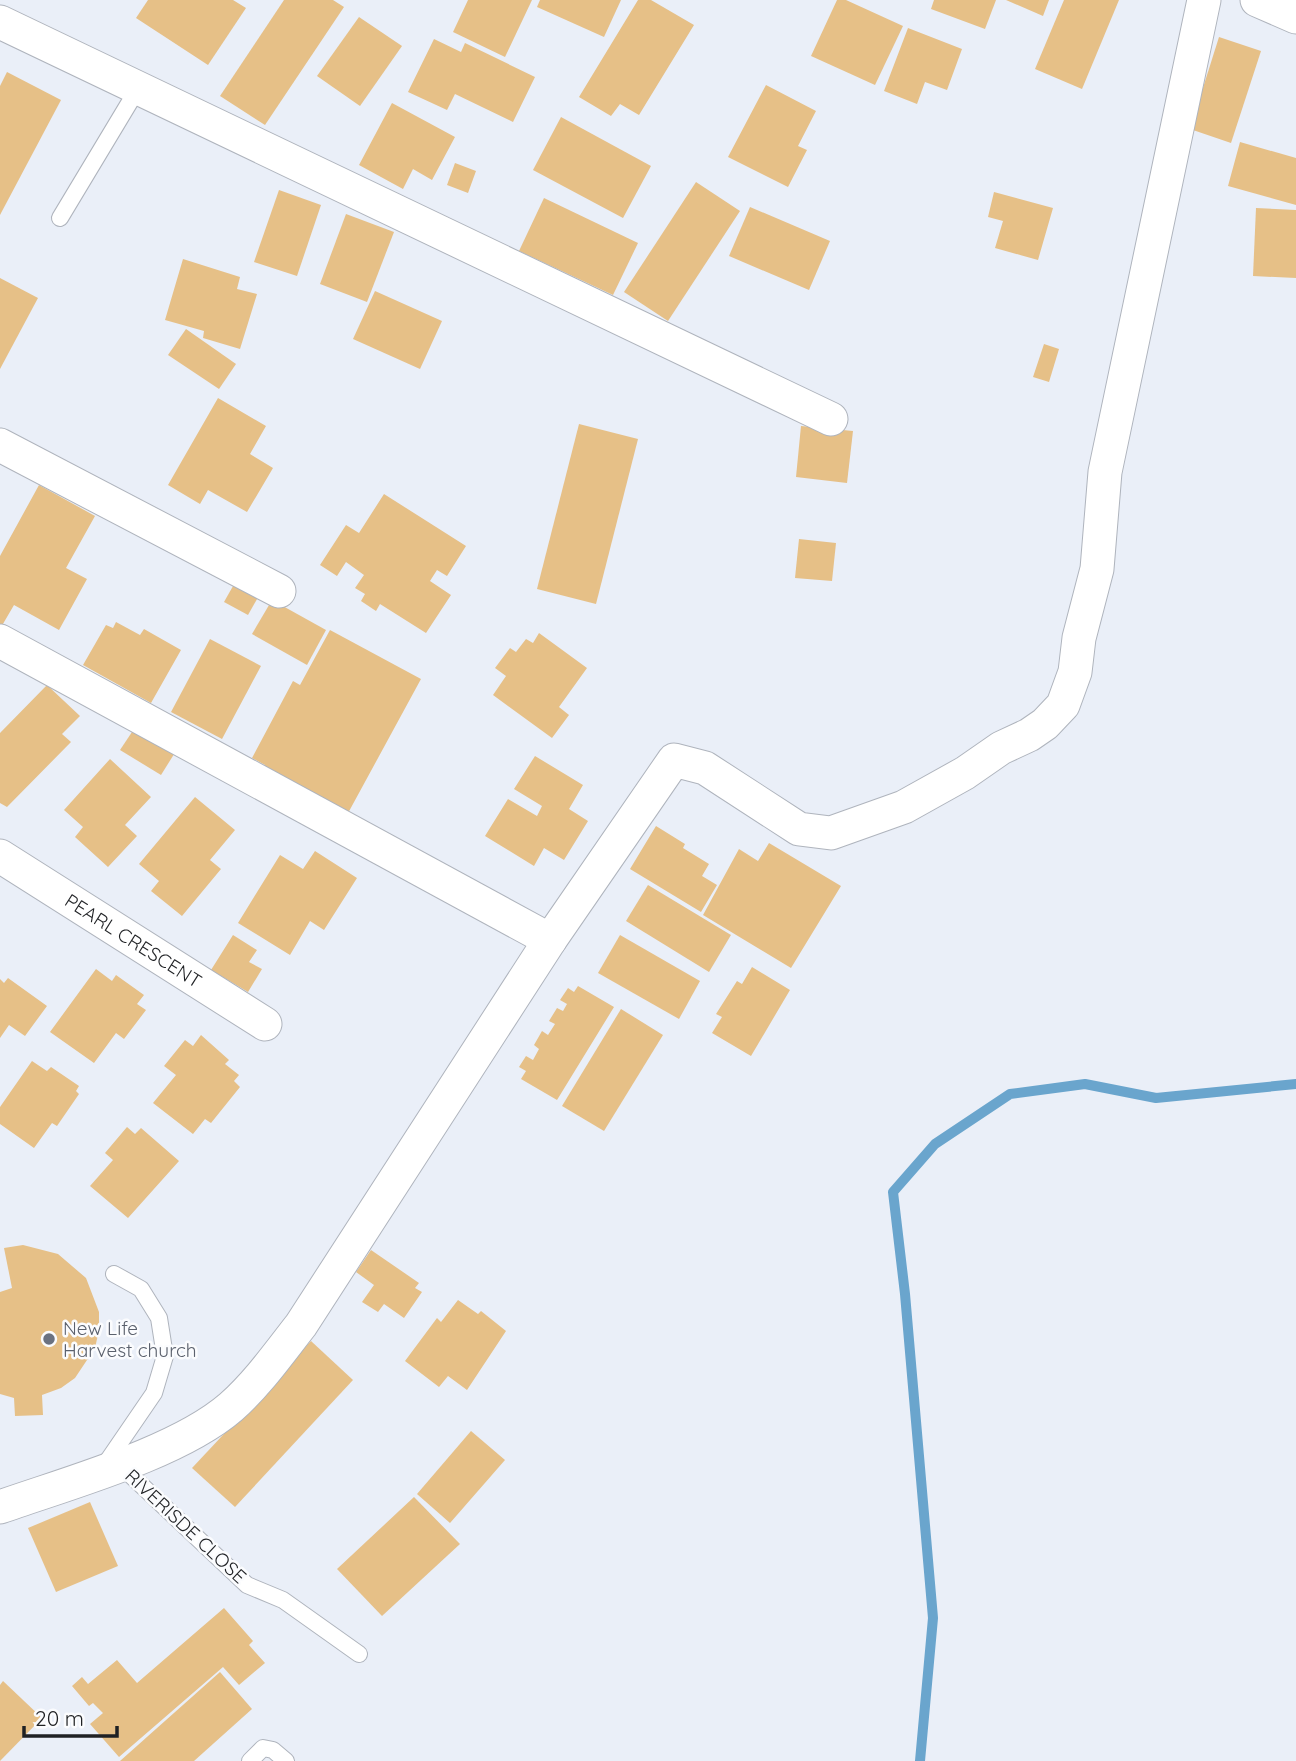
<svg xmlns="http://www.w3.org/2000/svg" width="1296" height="1761" viewBox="0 0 1296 1761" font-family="Quicksand,sans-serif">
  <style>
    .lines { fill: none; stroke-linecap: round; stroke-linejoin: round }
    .stream { stroke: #6aa5cd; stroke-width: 10 }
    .building { fill: #e6c087 }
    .service-casing { stroke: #afb4bd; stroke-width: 18 }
    .minor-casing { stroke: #afb4bd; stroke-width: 35 }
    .service { stroke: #fff; stroke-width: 16 }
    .minor { stroke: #fff; stroke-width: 33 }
    .worship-dot { fill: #6b7280; stroke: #fbfcfe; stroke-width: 2.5 }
    .labels { text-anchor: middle; stroke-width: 5; stroke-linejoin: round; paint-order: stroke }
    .street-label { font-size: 19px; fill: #1f2124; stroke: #fbfcfe }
    .worship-label { font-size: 19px; fill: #5b616d; stroke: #fbfcfe; text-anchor: start }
  </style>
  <rect width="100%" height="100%" fill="#eaeff8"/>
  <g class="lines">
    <!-- stream -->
    <polyline class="stream" points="920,1761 933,1618 905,1294 893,1192 935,1144 1010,1094 1085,1084 1156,1098 1296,1084"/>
  </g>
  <!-- building -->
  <g class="building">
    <polygon points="148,0 233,0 246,8 208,65 136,18"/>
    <polygon points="284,0 333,0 344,7 265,125 220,96"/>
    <polygon points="468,0 532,0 505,57 453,32"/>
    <polygon points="540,0 621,0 604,37 537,7"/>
    <polygon points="638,0 651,0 694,25 639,115 620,104 611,116 579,97"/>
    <polygon points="837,0 846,0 903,26 875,85 811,56"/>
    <polygon points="934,0 996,0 985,29 931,9"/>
    <polygon points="1006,0 1049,0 1043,16"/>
    <polygon points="1064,0 1119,0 1082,89 1035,69"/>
    <polygon points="359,17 402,46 360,106 317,76"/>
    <polygon points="908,28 962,49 947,90 925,82 917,104 884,91"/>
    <polygon points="1219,37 1261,51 1231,143 1190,129"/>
    <polygon points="434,39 461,52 465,43 535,77 513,122 455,94 447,110 408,92"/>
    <polygon points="7,72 61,100 0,215 0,86"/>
    <polygon points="766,85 816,111 798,146 807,150 788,187 728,157"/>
    <polygon points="392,103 455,137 432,180 413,169 403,189 359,165"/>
    <polygon points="561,117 651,166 623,218 533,170"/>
    <polygon points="1240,142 1296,158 1296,205 1228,186"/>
    <polygon points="455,163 476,171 468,193 447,185"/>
    <polygon points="696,182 740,211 668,321 624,292"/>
    <polygon points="279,190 321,205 297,276 254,262"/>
    <polygon points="994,192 1053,208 1038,260 995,248 1003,221 988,217"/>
    <polygon points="544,198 638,243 613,295 519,251"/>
    <polygon points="750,207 830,241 809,290 729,256"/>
    <polygon points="1256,208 1296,210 1296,278 1253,276"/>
    <polygon points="346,214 394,232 367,302 320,284"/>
    <polygon points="183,259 240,277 237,289 257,294 240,349 203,338 204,331 165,320"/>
    <polygon points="0,278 38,298 0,369"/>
    <polygon points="375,291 442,321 420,369 353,339"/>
    <polygon points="186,329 236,364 219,389 168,355"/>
    <polygon points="1044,344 1059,349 1049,382 1033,377"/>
    <polygon points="218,398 266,426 250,454 273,468 247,512 208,490 200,504 168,485"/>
    <polygon points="579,424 638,439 596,604 537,589"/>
    <polygon points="801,426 853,431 847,483 796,477"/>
    <polygon points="39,485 95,516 66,568 87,579 59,630 14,605 0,629 0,556"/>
    <polygon points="384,494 466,546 447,576 437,570 430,581 451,595 426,633 380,604 376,611 361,601 365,594 355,588 364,575 346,562 337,576 320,565 346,525 359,533"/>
    <polygon points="799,539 836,543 832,581 795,578"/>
    <polygon points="237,579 261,592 248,615 224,602"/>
    <polygon points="272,600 326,630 307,665 252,634"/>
    <polygon points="116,622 140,635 144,629 181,650 151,703 83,665 106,625 113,628"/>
    <polygon points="330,630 421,679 347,815 263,770 265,765 252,758 293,681 300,685"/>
    <polygon points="539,633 587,668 559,707 569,715 552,738 493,695 506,676 495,668 510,648 516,652 526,639 533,643"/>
    <polygon points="210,639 261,666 222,739 171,712"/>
    <polygon points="47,685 80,716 62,734 71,742 7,807 0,803 0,733"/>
    <polygon points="136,726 176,751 161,775 120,750"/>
    <polygon points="535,756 583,785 569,809 588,821 564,860 544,848 534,866 485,836 508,799 537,816 542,806 514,789"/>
    <polygon points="110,759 151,797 125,825 137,836 108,867 75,837 83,827 64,810"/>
    <polygon points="195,797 235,830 210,860 221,869 182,916 151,891 159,881 139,864"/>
    <polygon points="656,826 685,844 683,848 709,864 702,876 717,885 701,912 630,869"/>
    <polygon points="769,843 841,886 791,968 703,915 739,849 758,861"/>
    <polygon points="315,851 357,878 324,930 310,921 290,955 238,923 280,855 303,869"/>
    <polygon points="648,885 731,935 709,972 626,921"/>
    <polygon points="233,935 257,950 249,962 262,969 248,992 211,970"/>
    <polygon points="620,935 700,981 679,1019 598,973"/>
    <polygon points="752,967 790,990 751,1056 712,1033 722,1017 716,1014 737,981 742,984"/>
    <polygon points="96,969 112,981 116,975 144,995 137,1004 146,1010 124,1039 116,1033 94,1063 50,1032"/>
    <polygon points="8,978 47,1006 25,1036 9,1025 0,1038 0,979 4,983"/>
    <polygon points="578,986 614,1007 557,1100 521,1079 526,1071 519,1067 526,1056 533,1060 539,1049 534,1045 542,1031 548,1035 555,1024 549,1021 557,1008 563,1011 567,1004 560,1000 568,988 574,992"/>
    <polygon points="621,1009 663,1035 604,1131 562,1106"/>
    <polygon points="201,1035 229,1060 225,1064 239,1075 234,1081 240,1087 211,1123 205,1119 193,1134 153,1103 176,1075 164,1066 185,1040 193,1046"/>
    <polygon points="32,1061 47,1071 51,1067 79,1086 76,1091 79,1094 57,1126 52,1123 34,1148 0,1124 0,1107"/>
    <polygon points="127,1127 135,1134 141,1128 179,1161 128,1218 90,1186 113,1160 105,1153"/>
    <polygon points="23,1245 58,1254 86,1278 99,1312 99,1330 95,1348 75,1378 61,1388 42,1395 43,1415 15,1416 14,1398 0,1394 0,1292 12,1288 4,1248"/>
    <polygon points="371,1250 419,1283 415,1288 422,1292 404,1318 384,1304 378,1312 362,1302 374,1285 356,1272"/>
    <polygon points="458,1300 478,1314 481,1311 506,1331 467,1390 448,1376 439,1387 405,1361 437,1318 441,1322"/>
    <polygon points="311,1341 353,1380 235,1507 192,1468"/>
    <polygon points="471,1431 505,1460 450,1523 417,1494"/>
    <polygon points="414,1497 460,1544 382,1616 337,1569"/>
    <polygon points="90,1502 118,1566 56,1592 28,1528"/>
    <polygon points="224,1608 253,1641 249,1645 265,1663 239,1685 223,1667 119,1757 90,1724 103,1713 93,1703 89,1706 72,1686 82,1677 88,1684 117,1660 137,1683"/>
    <polygon points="220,1672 252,1709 194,1761 120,1761"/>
    <polygon points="3,1681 42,1718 0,1761 0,1685"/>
  </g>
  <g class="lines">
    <!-- service casing -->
    <g class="service-casing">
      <g id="service">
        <polyline points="60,218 137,90"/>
        <polyline points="119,1464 247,1585 283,1600 359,1654"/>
        <polyline points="104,1466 154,1393 165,1356 159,1318 141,1289 114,1274"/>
        <polyline points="250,1761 263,1748 273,1750 286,1761"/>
      </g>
    </g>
    <!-- minor casing -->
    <g class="minor-casing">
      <g id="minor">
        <polyline points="1257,0 1296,17"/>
        <polyline points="0,22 831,419"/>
        <polyline points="0,445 279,591"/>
        <polyline points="0,641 550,940"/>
        <path id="s1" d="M0,856L265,1024"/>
        <path d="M0,1507C68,1483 178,1453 231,1407C258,1383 279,1353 301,1325L550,940L674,760L705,768L799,829L831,833L904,807L965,773L1001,748L1029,735L1045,724L1063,705L1075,672L1079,638L1097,569L1105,472L1204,0"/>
      </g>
    </g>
    <!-- service -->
    <use href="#service" class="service"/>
    <!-- minor -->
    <use href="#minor" class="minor"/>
  </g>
  <!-- markers -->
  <circle class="worship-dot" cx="49" cy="1339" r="7"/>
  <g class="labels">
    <!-- street labels -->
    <g class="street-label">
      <text dy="7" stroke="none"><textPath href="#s1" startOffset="158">PEARL CRESCENT</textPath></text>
      <text transform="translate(186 1526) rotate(43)" y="7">RIVERISDE CLOSE</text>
    </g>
    <!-- worship labels -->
    <g class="worship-label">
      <text x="63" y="1335">New Life<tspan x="63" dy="22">Harvest church</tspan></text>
    </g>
  </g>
  <!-- scale -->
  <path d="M24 1726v10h93v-10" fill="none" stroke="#1f2124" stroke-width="3.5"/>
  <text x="35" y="1726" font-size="21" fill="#1f2124" stroke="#fbfcfe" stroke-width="5" paint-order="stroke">20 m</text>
</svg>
